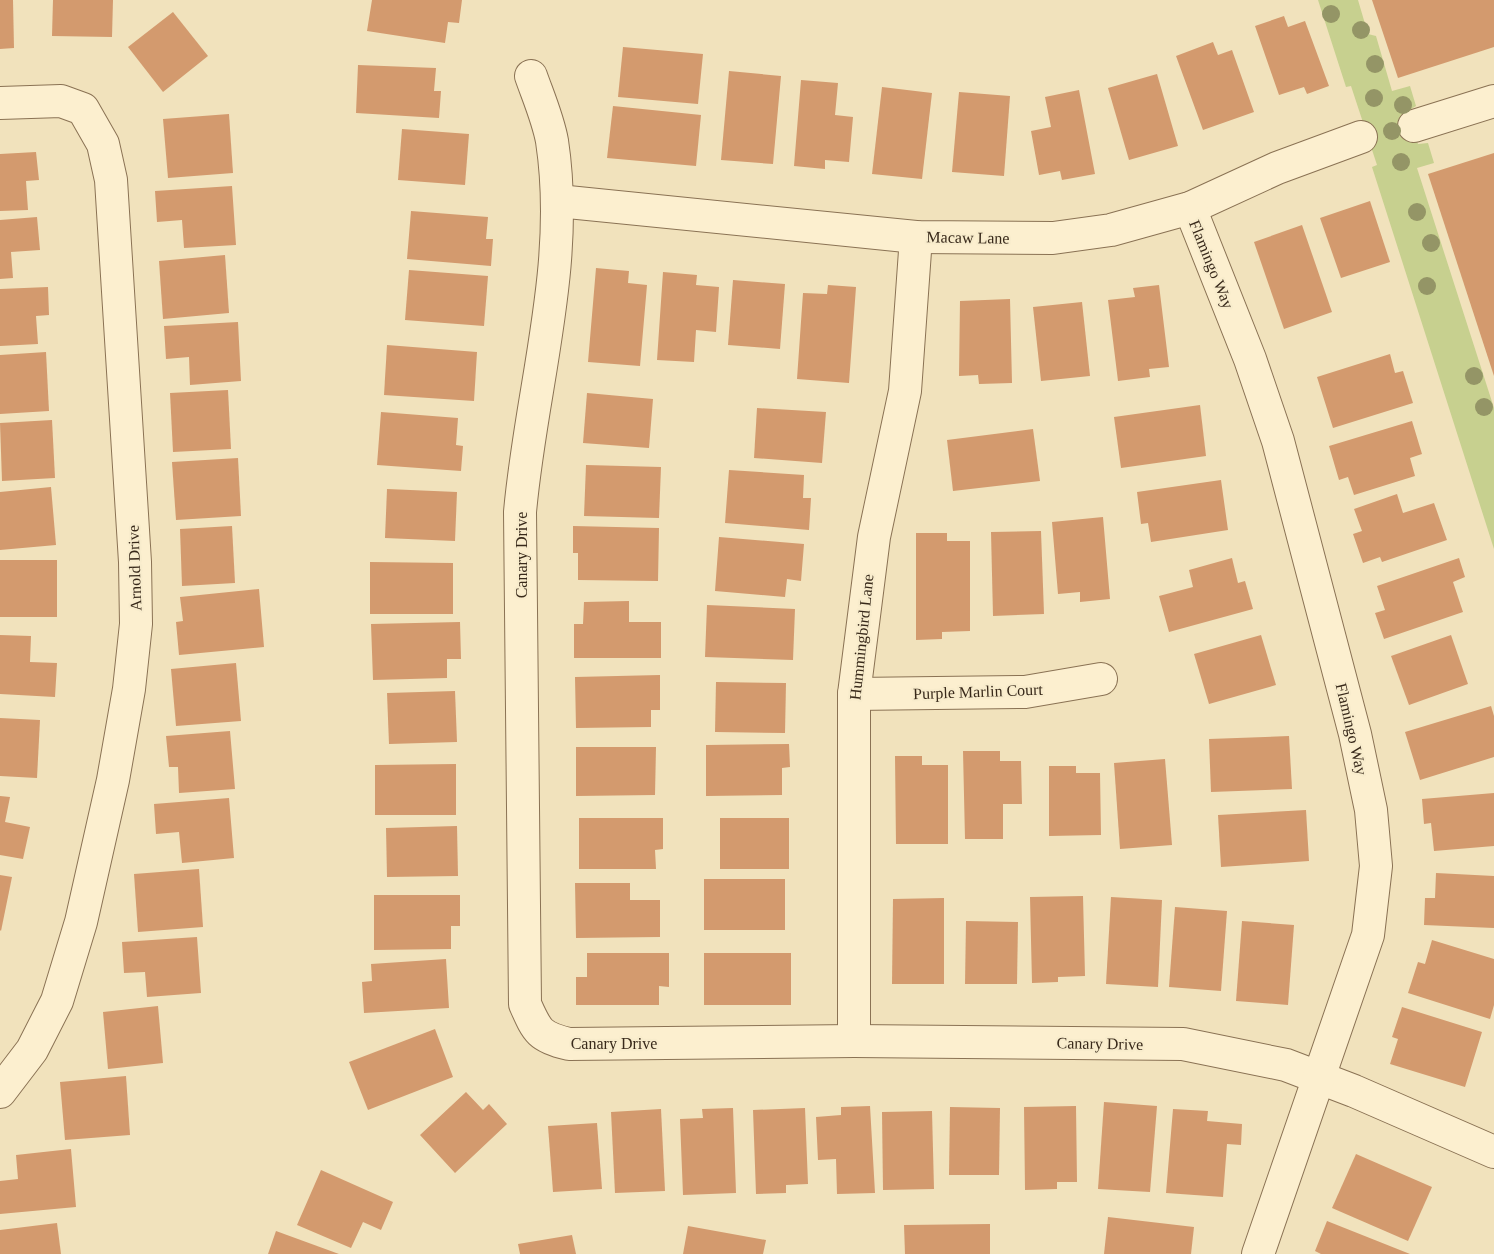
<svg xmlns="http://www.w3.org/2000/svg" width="1494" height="1254" viewBox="0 0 1494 1254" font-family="Georgia,serif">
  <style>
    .green { fill: #c7d08f }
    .building { fill: #d39a6e }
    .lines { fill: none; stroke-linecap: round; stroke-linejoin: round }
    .minor-casing { stroke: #8a7254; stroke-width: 34 }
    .minor { stroke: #fcefcf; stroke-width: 32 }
    .tree { fill: #949566 }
    .labels { text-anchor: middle; stroke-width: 4.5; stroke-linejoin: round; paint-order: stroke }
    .street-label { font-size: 16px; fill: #38291a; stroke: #f8eccc }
  </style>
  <rect width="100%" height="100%" fill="#f1e2bc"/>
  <!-- green -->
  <polygon class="green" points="1318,0 1358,0 1368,34 1376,36 1392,91 1410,86 1416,106 1408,111 1418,144 1428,143 1434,163 1417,168 1494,408 1494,549 1372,167 1377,165 1351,86 1346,87"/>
  <!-- building -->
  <g class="building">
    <polygon points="0,0 13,0 14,48 0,49"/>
    <polygon points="53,0 113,0 112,37 52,36"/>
    <polygon points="372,0 462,0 459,23 448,22 445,43 367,31"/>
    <polygon points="1372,0 1494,0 1494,47 1398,78"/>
    <polygon points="173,12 208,56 163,92 128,47"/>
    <polygon points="1284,16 1288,27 1305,21 1329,86 1307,94 1304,87 1279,95 1255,26"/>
    <polygon points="1213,42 1218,55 1232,50 1254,112 1203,130 1176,56"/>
    <polygon points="623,47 703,54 698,104 618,97"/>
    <polygon points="358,65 436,68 434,91 441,91 439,118 356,113"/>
    <polygon points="729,71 781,76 773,164 721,160"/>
    <polygon points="1157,74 1178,146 1129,160 1108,88"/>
    <polygon points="801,80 838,83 835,115 853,117 849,162 825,160 825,169 794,166"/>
    <polygon points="882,87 932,93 922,179 872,174"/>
    <polygon points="1079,90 1095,174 1062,180 1060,171 1039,175 1031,131 1051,127 1045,97"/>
    <polygon points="959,92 1010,96 1004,176 952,172"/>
    <polygon points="613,106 701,115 696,166 607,158"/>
    <polygon points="229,114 233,173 168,178 163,119"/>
    <polygon points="402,129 469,134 465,185 398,180"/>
    <polygon points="36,152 39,180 26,181 28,210 0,211 0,154"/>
    <polygon points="1494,153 1494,376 1428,174"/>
    <polygon points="232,186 236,245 184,248 182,220 157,222 155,191"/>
    <polygon points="1370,201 1390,262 1341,278 1320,218"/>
    <polygon points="411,211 488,217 486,239 493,239 491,266 407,259"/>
    <polygon points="37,217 40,250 11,252 13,278 0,279 0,220"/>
    <polygon points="1302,225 1332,312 1284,329 1254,242"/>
    <polygon points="225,255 229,313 163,319 159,261"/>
    <polygon points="596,268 629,271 628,283 647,285 640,366 588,362"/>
    <polygon points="409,270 488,276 484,326 405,320"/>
    <polygon points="663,272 697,275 696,285 719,287 716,332 696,330 694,362 657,360"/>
    <polygon points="733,280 785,284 780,349 728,345"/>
    <polygon points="828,285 856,287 849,383 797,379 803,293 827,294"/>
    <polygon points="1159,285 1169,367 1149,369 1150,377 1118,381 1108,300 1135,297 1133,288"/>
    <polygon points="48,287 49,315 36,316 38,344 0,346 0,289"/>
    <polygon points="1010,299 1012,383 979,384 978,375 959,376 960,301"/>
    <polygon points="1082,302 1090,376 1041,381 1033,307"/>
    <polygon points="238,322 241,381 190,385 189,357 166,359 164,326"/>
    <polygon points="387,345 477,352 474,401 384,395"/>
    <polygon points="46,352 49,411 0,414 0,355"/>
    <polygon points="1390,354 1395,373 1403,371 1413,403 1333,428 1317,377"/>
    <polygon points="228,390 231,449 173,452 170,393"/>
    <polygon points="587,393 653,399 649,448 583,443"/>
    <polygon points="1200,405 1206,456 1121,468 1114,417"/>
    <polygon points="757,408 826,412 822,463 754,458"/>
    <polygon points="381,412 458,418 456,445 463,446 461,471 377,465"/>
    <polygon points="52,420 55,478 2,481 0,423"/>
    <polygon points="1412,421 1422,454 1410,458 1415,476 1354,495 1348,477 1339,480 1329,446"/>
    <polygon points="1033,429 1040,481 953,491 947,440"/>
    <polygon points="238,458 241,516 176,520 172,462"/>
    <polygon points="586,465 661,467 659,518 584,516"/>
    <polygon points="729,470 804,475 803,498 811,498 809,530 725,523"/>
    <polygon points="1221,480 1228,530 1151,542 1148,523 1141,524 1137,492"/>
    <polygon points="51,487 56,545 0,550 0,492"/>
    <polygon points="387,489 457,492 455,541 385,538"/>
    <polygon points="1397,494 1403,513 1434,503 1447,540 1382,562 1380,557 1363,563 1353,534 1362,531 1354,509"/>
    <polygon points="1103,517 1110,599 1080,602 1080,592 1058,594 1052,522"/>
    <polygon points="232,526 235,583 182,586 180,529"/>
    <polygon points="573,526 659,528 658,581 578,580 578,553 573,553"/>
    <polygon points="1041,531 1044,614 993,616 991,532"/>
    <polygon points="916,533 947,533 947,541 970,541 970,631 942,632 942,639 916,640"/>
    <polygon points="719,537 804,544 801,581 787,579 785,597 715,591"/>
    <polygon points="1232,558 1238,583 1245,581 1253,609 1169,632 1159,596 1193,587 1189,570"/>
    <polygon points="1459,558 1465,577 1453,582 1463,612 1384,639 1375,613 1385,610 1377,586"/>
    <rect x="0" y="560" width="57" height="57"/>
    <polygon points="370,562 453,563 453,614 370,614"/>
    <polygon points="259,589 264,647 179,655 176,622 183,621 180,597"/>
    <polygon points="629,601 629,622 661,622 661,658 574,658 574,624 583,624 584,602"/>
    <polygon points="707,605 795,609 793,660 705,657"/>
    <polygon points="460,622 461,659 447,659 447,678 373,680 371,624"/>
    <polygon points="0,635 31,636 30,662 57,663 55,697 0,694"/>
    <polygon points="1261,635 1276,685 1209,704 1194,654"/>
    <polygon points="1451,635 1468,684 1409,705 1391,656"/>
    <polygon points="236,663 241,721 176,726 171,669"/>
    <polygon points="660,675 660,710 651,710 651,727 576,728 575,677"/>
    <polygon points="716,682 786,683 785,733 715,732"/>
    <polygon points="455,691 457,742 389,744 387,693"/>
    <polygon points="1491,706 1494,716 1494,757 1420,780 1405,732"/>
    <polygon points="0,718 40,720 37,778 0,776"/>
    <polygon points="230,731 235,789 179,793 178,767 169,767 166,736"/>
    <polygon points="1289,736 1292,789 1211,792 1209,739"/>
    <polygon points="789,744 790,767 782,768 782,795 706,796 706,745"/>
    <polygon points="576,747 656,747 655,795 576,796"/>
    <polygon points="963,751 1000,751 1000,761 1021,761 1022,804 1003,804 1003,839 965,839"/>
    <polygon points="895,756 922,756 922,765 948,765 948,844 896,844"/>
    <polygon points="1165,759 1172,845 1120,849 1114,763"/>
    <polygon points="456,764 456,815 375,815 375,765"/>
    <polygon points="1049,766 1076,766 1076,773 1100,773 1101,835 1049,836"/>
    <polygon points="1494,793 1494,846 1434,851 1431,823 1424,824 1422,799"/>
    <polygon points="0,796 10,797 5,822 30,827 23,859 0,855"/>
    <polygon points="229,798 234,858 182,863 179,832 156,834 154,804"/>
    <polygon points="1306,810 1309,861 1221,867 1218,815"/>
    <polygon points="579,818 663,818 663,849 655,850 656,869 579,869"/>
    <rect x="720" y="818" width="69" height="51"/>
    <polygon points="457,826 458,876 387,877 386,828"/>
    <polygon points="199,869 203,927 138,932 134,874"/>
    <polygon points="1436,873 1494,876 1494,928 1424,925 1425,898 1435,898"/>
    <polygon points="0,875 12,877 1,931 0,930"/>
    <rect x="704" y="879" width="81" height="51"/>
    <polygon points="575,883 630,883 630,900 660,900 660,937 576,938"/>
    <polygon points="374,895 460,895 460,926 451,926 451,949 374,950"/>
    <polygon points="1083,896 1085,976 1058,977 1058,982 1032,983 1030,897"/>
    <polygon points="1111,897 1162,900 1158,987 1106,984"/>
    <polygon points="944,898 944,984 892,984 893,899"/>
    <polygon points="1175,907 1227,911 1221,991 1169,987"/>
    <polygon points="966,921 1018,922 1017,984 965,984"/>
    <polygon points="1242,921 1294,925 1288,1005 1236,1001"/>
    <polygon points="197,937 201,993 147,997 145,972 124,973 122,942"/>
    <polygon points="1432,940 1494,959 1494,1005 1490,1019 1408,993 1418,962 1425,964"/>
    <polygon points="587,953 669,953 669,987 659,986 659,1005 576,1005 576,977 587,977"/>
    <rect x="704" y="953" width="87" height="52"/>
    <polygon points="446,959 449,1008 364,1013 362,982 372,981 371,964"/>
    <polygon points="158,1006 163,1063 108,1069 103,1012"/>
    <polygon points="1402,1007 1482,1032 1465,1087 1390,1064 1398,1039 1392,1037"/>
    <polygon points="435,1029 453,1077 368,1110 349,1062"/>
    <polygon points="126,1076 130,1135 65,1140 60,1082"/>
    <polygon points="466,1092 483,1110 489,1104 507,1124 455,1173 420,1135"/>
    <polygon points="1104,1102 1157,1106 1150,1192 1098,1189"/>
    <polygon points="870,1106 875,1193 837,1194 836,1159 818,1160 816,1117 841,1115 841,1107"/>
    <polygon points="1076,1106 1077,1182 1057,1182 1057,1189 1025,1190 1024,1107"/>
    <polygon points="950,1107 1000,1108 999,1175 949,1175"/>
    <polygon points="733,1108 736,1193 683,1195 680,1119 703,1118 702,1109"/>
    <polygon points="805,1108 808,1184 786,1185 786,1193 756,1194 753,1110"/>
    <polygon points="661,1109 665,1191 615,1193 611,1112"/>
    <polygon points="1173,1109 1208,1111 1207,1121 1242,1124 1241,1145 1227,1144 1223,1197 1166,1193"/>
    <polygon points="932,1111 934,1189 883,1190 882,1112"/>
    <polygon points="597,1123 602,1189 553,1192 548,1126"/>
    <polygon points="71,1149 76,1207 0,1214 0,1181 18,1179 16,1155"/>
    <polygon points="1356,1154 1432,1187 1408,1241 1332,1208"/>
    <polygon points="321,1170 393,1202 381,1230 363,1222 351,1248 297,1225"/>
    <polygon points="1108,1217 1194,1227 1191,1254 1104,1254"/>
    <polygon points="1327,1221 1410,1254 1321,1254 1315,1251"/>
    <polygon points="57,1223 61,1254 0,1254 0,1230"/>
    <polygon points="990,1224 990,1254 905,1254 904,1225"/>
    <polygon points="688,1226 766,1240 763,1254 683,1254"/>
    <polygon points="276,1231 339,1254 268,1254"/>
    <polygon points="572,1235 576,1254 520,1254 518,1244"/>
  </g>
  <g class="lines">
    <!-- minor casing -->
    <g class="minor-casing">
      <g id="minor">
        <path d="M531,76C538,96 548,119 552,141C571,266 531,388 520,512L525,1004C537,1031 539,1037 569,1044L854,1041L1183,1044L1286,1065L1354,1091L1494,1152"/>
        <polyline points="0,103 61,101 83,109 103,144 111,180 135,562 136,624 129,689 113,780 81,922 57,1001 32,1050 0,1092"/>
        <polyline points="1414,126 1494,101"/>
        <polyline points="558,201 916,237 1053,238 1111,230 1190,208 1277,168 1361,137"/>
        <polyline points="1190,208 1250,359 1278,441 1355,734 1371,810 1376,866 1368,935 1258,1254"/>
        <polyline points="854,694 1025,692 1101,679"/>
        <polyline points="854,1041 854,694 874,537 905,391 916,237"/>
      </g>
    </g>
    <!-- minor -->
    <use href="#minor" class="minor"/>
  </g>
  <!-- trees -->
  <g class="tree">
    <circle cx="1331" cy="14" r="9"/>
    <circle cx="1361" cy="30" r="9"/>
    <circle cx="1375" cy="64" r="9"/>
    <circle cx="1374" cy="98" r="9"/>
    <circle cx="1403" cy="105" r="9"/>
    <circle cx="1392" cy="131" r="9"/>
    <circle cx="1401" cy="162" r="9"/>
    <circle cx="1417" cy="212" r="9"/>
    <circle cx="1431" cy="243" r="9"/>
    <circle cx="1427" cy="286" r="9"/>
    <circle cx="1474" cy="376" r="9"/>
    <circle cx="1484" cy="407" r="9"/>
  </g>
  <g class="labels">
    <!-- street labels -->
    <g class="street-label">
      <text transform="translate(968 237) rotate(1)" y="6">Macaw Lane</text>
      <text transform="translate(1212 264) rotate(68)" y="6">Flamingo Way</text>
      <text transform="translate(521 555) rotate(-90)" y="6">Canary Drive</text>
      <text transform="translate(134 568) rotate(-92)" y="6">Arnold Drive</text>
      <text transform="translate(861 637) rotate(-84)" y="6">Hummingbird Lane</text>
      <text transform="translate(978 691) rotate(-2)" y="6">Purple Marlin Court</text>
      <text transform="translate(1352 729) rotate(77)" y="6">Flamingo Way</text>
      <text x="614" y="1049">Canary Drive</text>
      <text transform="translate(1100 1043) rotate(1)" y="6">Canary Drive</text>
    </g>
  </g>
</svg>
